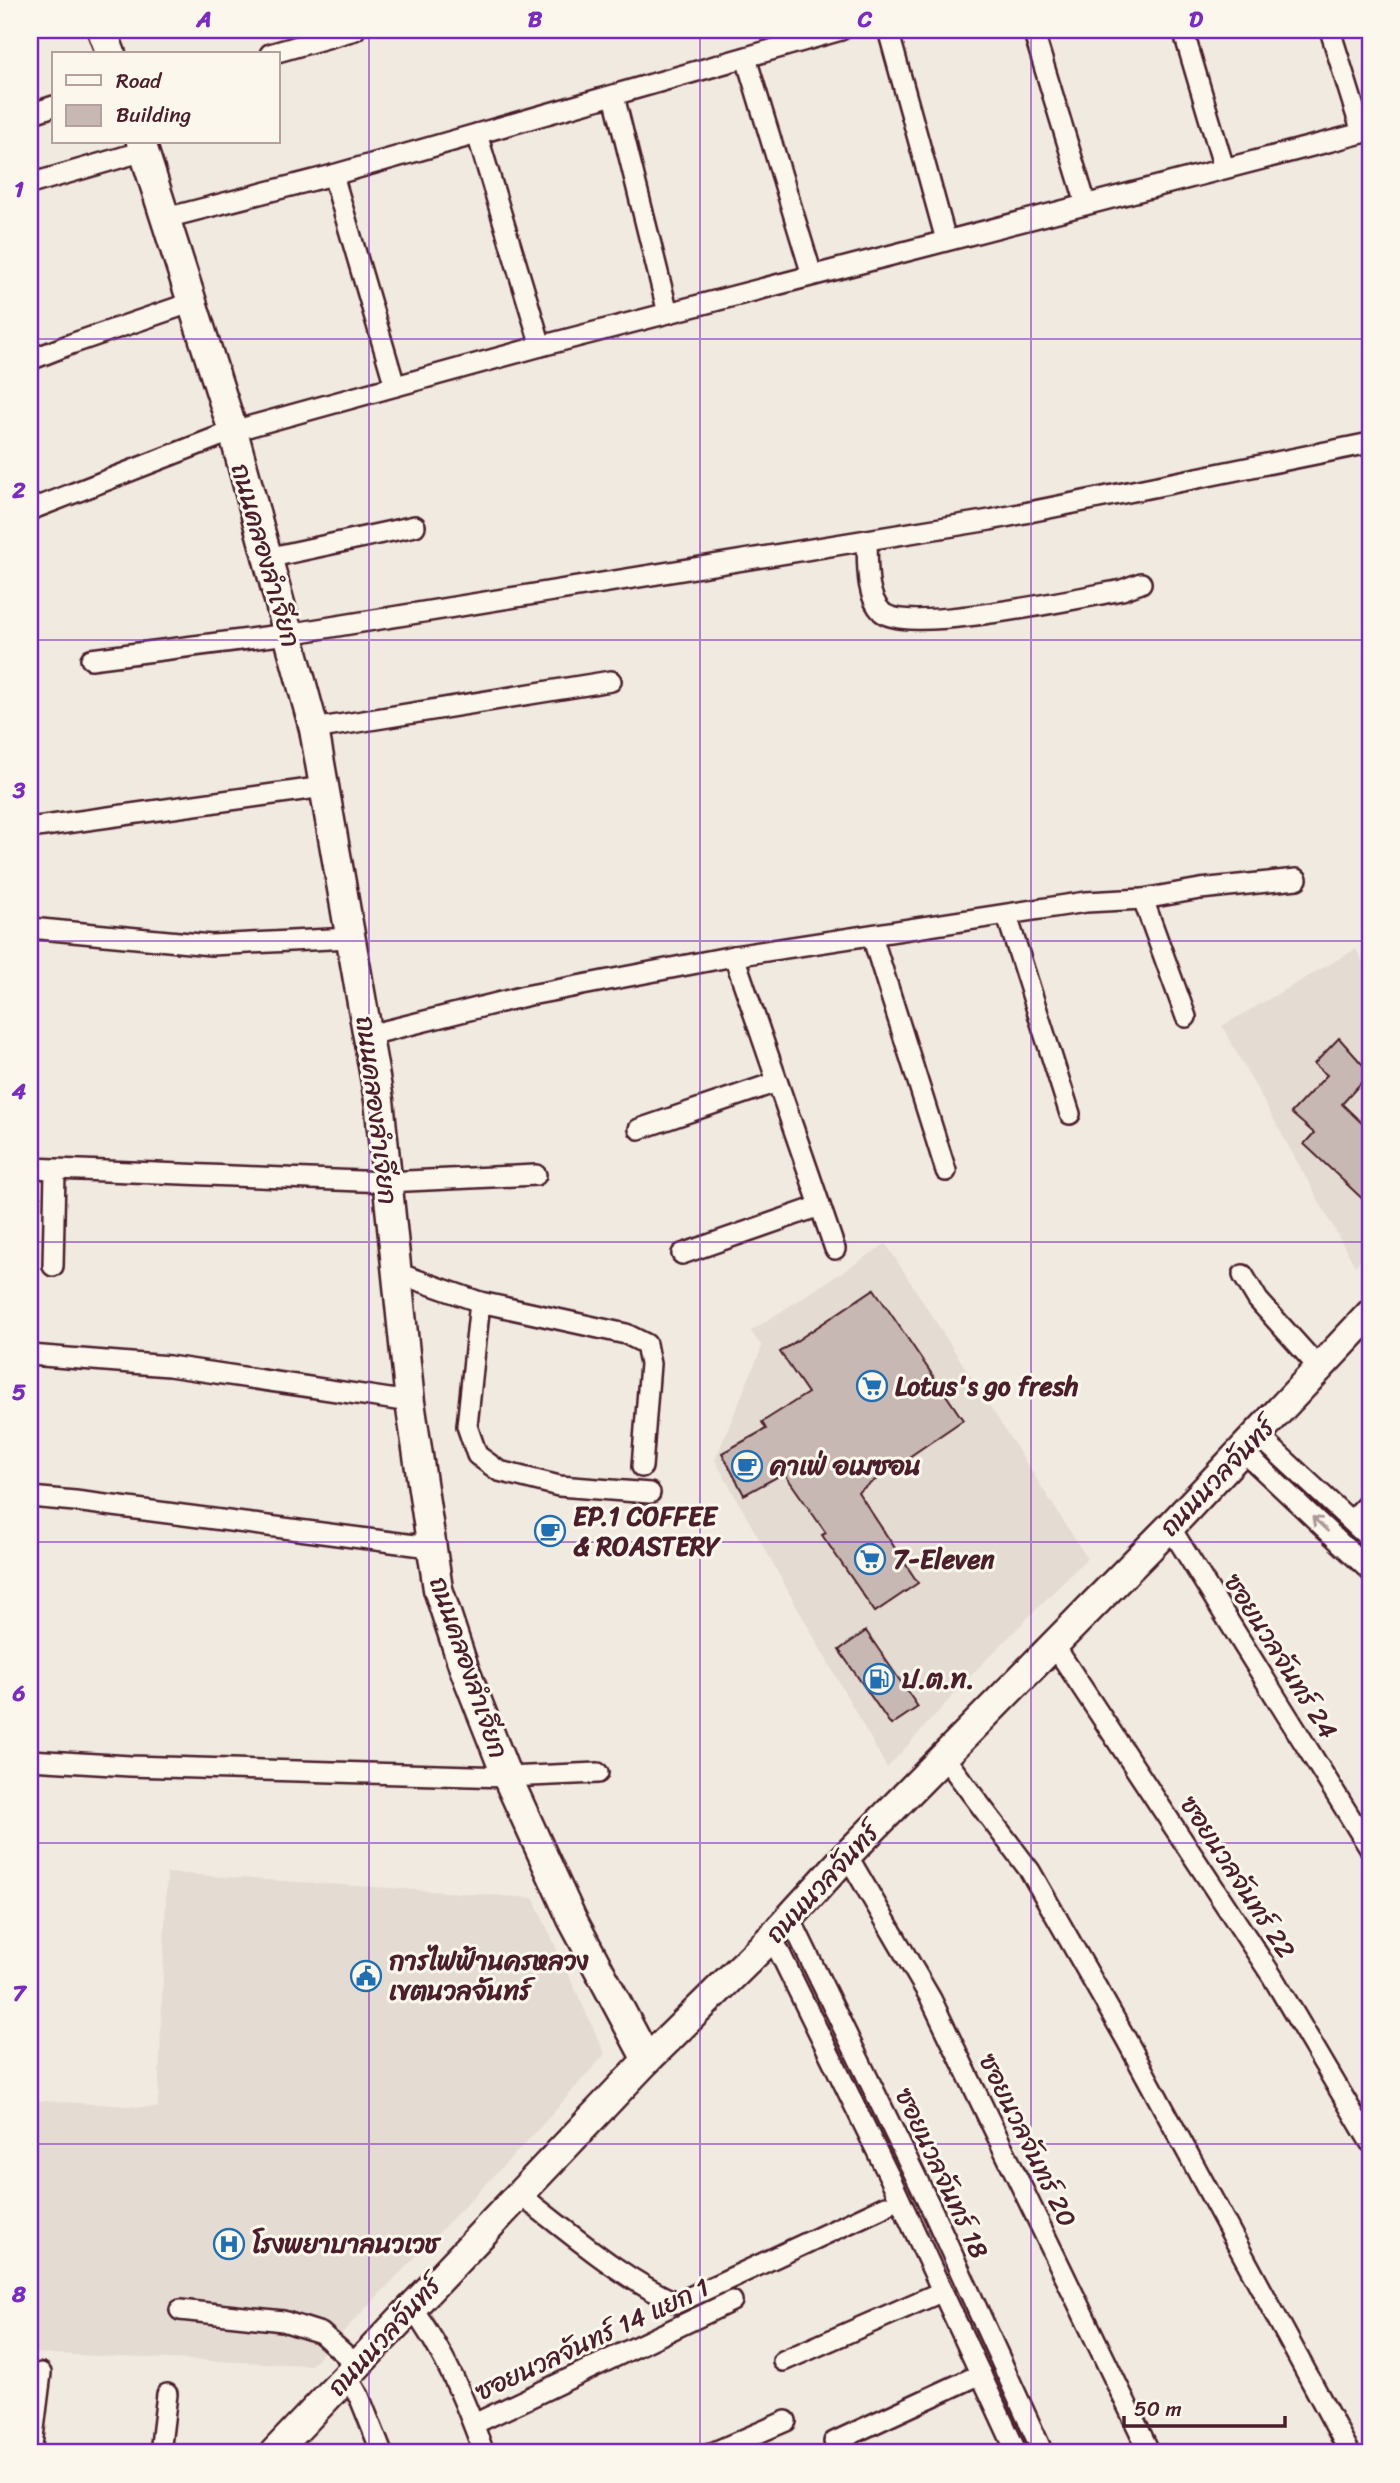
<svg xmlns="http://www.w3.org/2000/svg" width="1400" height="2483" viewBox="0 0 1400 2483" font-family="Sriracha,'Playpen Sans Thai',sans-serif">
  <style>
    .built { fill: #e4dbd2 }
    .building { fill: #c8b8b3; stroke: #4a1f2b; stroke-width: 2 }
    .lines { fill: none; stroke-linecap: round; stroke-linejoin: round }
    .street-casing { stroke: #4a1f2b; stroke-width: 24 }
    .secondary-casing { stroke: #4a1f2b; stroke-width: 33 }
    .street { stroke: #fbf7ec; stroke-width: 19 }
    .secondary { stroke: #fbf7ec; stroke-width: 28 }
    .oneway { stroke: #ab9695 }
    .grid { fill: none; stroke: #7b2cbf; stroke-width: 2; stroke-opacity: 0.55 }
    .labels { text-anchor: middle; stroke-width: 6; stroke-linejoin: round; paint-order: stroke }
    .street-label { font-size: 26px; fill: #4a1f2b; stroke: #fbf7ec }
    .poi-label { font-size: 26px; font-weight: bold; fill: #4a1f2b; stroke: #fbf7ec; text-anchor: start }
    .neatline { fill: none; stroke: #7b2cbf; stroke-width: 2.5 }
    .grid-label { font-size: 23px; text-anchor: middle; font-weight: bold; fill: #7b2cbf }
  </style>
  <rect width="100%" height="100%" fill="#f0eae0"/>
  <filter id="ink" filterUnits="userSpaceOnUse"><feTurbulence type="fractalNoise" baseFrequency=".0143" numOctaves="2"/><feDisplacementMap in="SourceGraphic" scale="14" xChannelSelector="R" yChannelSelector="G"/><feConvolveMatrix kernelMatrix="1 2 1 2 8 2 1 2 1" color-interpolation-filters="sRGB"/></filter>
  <g filter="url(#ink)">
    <!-- built -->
    <g class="built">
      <polygon points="1356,949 1370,975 1370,1251 1355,1266 1222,1026"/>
      <polygon points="886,1244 1087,1558 976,1670 887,1768 715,1460 762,1347 751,1331"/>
      <polygon points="167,1873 533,1898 605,2054 533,2135 311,2365 30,2353 30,2100 158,2108"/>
    </g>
    <!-- building -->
    <g class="building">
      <polygon points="1339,1038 1370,1073 1342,1104 1370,1131 1370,1206 1304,1144 1314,1133 1291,1113 1327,1075 1314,1064"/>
      <polygon points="874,1289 963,1420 858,1492 918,1583 875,1612 822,1535 826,1533 784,1473 744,1495 722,1453 766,1429 762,1422 808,1393 780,1352"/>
      <polygon points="866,1631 918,1707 891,1725 839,1650"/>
    </g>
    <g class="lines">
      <!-- street casing -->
      <g class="street-casing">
        <g id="street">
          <polyline points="888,30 946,240"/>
          <polyline points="1033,30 1086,204"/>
          <polyline points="1183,30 1224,168"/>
          <polyline points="1330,30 1362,133"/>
          <polyline points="270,54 355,30"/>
          <polyline points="746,58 812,275"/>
          <polyline points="614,96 668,313"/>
          <polyline points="30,114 54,106"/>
          <polyline points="477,134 541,346"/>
          <polyline points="333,175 395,386"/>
          <polyline points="30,184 144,151"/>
          <polyline points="166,218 333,175 841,30"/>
          <polyline points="30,360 71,344 193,302"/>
          <polyline points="30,510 233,431 541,346 1370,131"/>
          <path d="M867,540C868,561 865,596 882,612C908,635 1083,597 1122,590L1141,583"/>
          <polyline points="267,558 415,526"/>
          <polyline points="91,659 288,634 990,520 1370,443"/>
          <polyline points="314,729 611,681"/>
          <polyline points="30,828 324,787"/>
          <polyline points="1143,899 1186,1017"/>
          <polyline points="1007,916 1070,1114"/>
          <polyline points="30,928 211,945 350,938"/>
          <polyline points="872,936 946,1171"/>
          <polyline points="734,956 835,1249"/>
          <polyline points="369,1035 525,996 734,956 1086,902 1143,899 1200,889 1297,879"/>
          <polyline points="639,1129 777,1082"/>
          <polyline points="30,1168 386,1182 536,1175"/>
          <polyline points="682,1254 820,1206"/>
          <polyline points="53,1266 55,1171"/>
          <polyline points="397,1273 480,1302 467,1426 477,1455 499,1471 559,1486 650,1493"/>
          <polyline points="1243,1275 1258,1300 1320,1369"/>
          <polyline points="480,1302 626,1334 646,1344 650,1364 642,1467"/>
          <polyline points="30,1355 169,1366 410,1402"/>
          <polyline points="1258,1435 1370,1539"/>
          <polyline points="1243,1451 1370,1571"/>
          <polyline points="30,1497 75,1501 430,1547"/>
          <polyline points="1351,1521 1370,1501"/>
          <polyline points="1170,1527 1370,1849"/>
          <polyline points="1054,1645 1272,1976 1370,2142"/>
          <polyline points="944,1757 1030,1871 1126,2039 1350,2453"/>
          <polyline points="30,1760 130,1766 507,1777 598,1773"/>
          <polyline points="847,1855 931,1999 1150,2453"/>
          <polyline points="790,1918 933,2212 1043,2453"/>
          <polyline points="772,1937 890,2178 1017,2453"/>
          <path d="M519,2194C569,2232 619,2277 677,2303L886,2206"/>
          <path d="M411,2307C445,2352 465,2401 484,2453"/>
          <polyline points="180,2310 283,2321 321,2333 357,2365"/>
          <polyline points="783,2361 941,2292"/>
          <polyline points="346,2375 359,2396 382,2453"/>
          <polyline points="474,2424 732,2301"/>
          <polyline points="834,2442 981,2374"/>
          <polyline points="31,2453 41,2373"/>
          <polyline points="160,2453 167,2394"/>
          <polyline points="712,2453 786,2421"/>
        </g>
      </g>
      <!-- secondary casing -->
      <g class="secondary-casing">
        <g id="secondary">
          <polyline points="102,30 111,54"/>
          <polyline points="141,142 233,431 314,729 379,1100 410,1402 438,1589 464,1668 507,1777 572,1919 647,2060"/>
          <polyline points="274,2453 647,2060 772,1937 847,1855 1170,1527 1370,1314"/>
        </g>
      </g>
      <!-- street -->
      <use href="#street" class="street"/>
      <!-- secondary -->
      <use href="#secondary" class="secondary"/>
    </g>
    <!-- one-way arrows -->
    <defs><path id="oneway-shaft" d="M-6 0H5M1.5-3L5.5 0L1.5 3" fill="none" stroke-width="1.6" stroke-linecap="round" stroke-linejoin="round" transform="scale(1.75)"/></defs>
    <use class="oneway" href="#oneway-shaft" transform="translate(1320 1524) rotate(-137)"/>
  </g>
  <!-- grid -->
  <path class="grid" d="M369,30V2453M700,30V2453M1031,30V2453M30,339H1370M30,640H1370M30,941H1370M30,1242H1370M30,1542H1370M30,1843H1370M30,2144H1370"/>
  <!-- icons -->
  <defs>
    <g id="supermarket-ring" transform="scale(1.575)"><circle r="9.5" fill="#fbf7ec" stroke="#1f6fb2" stroke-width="1.5"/><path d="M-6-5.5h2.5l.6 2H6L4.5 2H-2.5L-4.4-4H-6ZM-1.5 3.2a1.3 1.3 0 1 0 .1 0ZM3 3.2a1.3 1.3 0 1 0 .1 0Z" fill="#1f6fb2"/></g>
    <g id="cafe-ring" transform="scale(1.575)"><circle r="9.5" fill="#fbf7ec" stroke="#1f6fb2" stroke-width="1.5"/><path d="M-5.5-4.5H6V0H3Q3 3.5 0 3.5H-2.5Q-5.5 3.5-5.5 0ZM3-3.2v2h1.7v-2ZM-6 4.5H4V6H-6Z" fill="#1f6fb2"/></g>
    <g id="fuel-ring" transform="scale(1.575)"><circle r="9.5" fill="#fbf7ec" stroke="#1f6fb2" stroke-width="1.5"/><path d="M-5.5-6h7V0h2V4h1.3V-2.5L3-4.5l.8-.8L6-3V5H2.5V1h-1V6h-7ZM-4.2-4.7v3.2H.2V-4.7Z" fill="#1f6fb2"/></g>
    <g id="civic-ring" transform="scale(1.575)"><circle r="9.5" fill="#fbf7ec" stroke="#1f6fb2" stroke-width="1.5"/><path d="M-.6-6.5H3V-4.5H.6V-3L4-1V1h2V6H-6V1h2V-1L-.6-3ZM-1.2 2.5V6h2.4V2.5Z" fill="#1f6fb2"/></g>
    <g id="hospital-ring" transform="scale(1.575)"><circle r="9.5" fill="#fbf7ec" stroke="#1f6fb2" stroke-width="1.5"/><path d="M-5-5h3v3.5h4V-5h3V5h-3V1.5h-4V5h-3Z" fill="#1f6fb2"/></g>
  </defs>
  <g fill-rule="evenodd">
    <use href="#supermarket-ring" x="872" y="1386"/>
    <use href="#cafe-ring" x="747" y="1466"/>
    <use href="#cafe-ring" x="550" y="1531"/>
    <use href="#supermarket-ring" x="870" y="1559"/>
    <use href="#fuel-ring" x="879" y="1679"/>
    <use href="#civic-ring" x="366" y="1976"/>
    <use href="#hospital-ring" x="229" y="2244"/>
  </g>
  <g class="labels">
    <!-- street labels -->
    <g class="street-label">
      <text transform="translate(266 555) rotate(74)" y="9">ถนนคลองลำเจียก</text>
      <text transform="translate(377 1110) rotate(83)" y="9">ถนนคลองลำเจียก</text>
      <text transform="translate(1217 1477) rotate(-46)" y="9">ถนนนวลจันทร์</text>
      <text transform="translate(1281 1656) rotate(58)" y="9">ซอยนวลจันทร์ 24</text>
      <text transform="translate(469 1667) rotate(71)" y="9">ถนนคลองลำเจียก</text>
      <text transform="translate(1238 1877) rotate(57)" y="9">ซอยนวลจันทร์ 22</text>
      <text transform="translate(822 1883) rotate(-47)" y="9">ถนนนวลจันทร์</text>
      <text transform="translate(1028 2140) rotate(64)" y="9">ซอยนวลจันทร์ 20</text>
      <text transform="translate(942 2173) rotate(65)" y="9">ซอยนวลจันทร์ 18</text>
      <text transform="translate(384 2336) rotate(-47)" y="9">ถนนนวลจันทร์</text>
      <text transform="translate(592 2339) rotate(-25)" y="9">ซอยนวลจันทร์ 14 แยก 1</text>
    </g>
    <!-- poi labels -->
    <g class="poi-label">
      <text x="895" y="1395">Lotus's go fresh</text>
      <text x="770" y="1475">คาเฟ่ อเมซอน</text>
      <text x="573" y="1525">EP.1 COFFEE<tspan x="573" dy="30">&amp; ROASTERY</tspan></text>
      <text x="893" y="1568">7-Eleven</text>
      <text x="902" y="1688">ป.ต.ท.</text>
      <text x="389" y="1970">การไฟฟ้านครหลวง<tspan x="389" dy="30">เขตนวลจันทร์</tspan></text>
      <text x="252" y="2253">โรงพยาบาลนวเวช</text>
    </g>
  </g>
  <!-- margin -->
  <rect width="1400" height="2483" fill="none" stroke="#fbf7ec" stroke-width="77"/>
  <!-- legend -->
  <rect x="52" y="52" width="228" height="91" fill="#fbf7ec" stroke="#b4a19f" stroke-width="2"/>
  <rect x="66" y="75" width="35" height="10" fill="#fbf7ec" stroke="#b4a19f" stroke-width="2"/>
  <text x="116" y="88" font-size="21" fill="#4a1f2b">Road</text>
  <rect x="66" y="105" width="35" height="21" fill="#c8b8b3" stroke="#b4a19f" stroke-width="2"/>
  <text x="116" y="122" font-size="21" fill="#4a1f2b">Building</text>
  <!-- scale -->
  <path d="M1124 2416v10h161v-10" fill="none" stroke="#4a1f2b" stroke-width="3.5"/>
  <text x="1134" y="2416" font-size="21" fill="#4a1f2b" stroke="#fbf7ec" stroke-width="5" paint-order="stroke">50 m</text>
  <rect x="38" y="38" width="1324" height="2406" class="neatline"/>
  <g class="grid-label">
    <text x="204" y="27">A</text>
    <text x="535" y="27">B</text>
    <text x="865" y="27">C</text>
    <text x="1196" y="27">D</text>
    <text x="19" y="197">1</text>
    <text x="19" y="498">2</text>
    <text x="19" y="798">3</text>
    <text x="19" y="1099">4</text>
    <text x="19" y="1400">5</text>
    <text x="19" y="1701">6</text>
    <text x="19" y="2001">7</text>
    <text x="19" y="2302">8</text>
  </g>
</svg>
